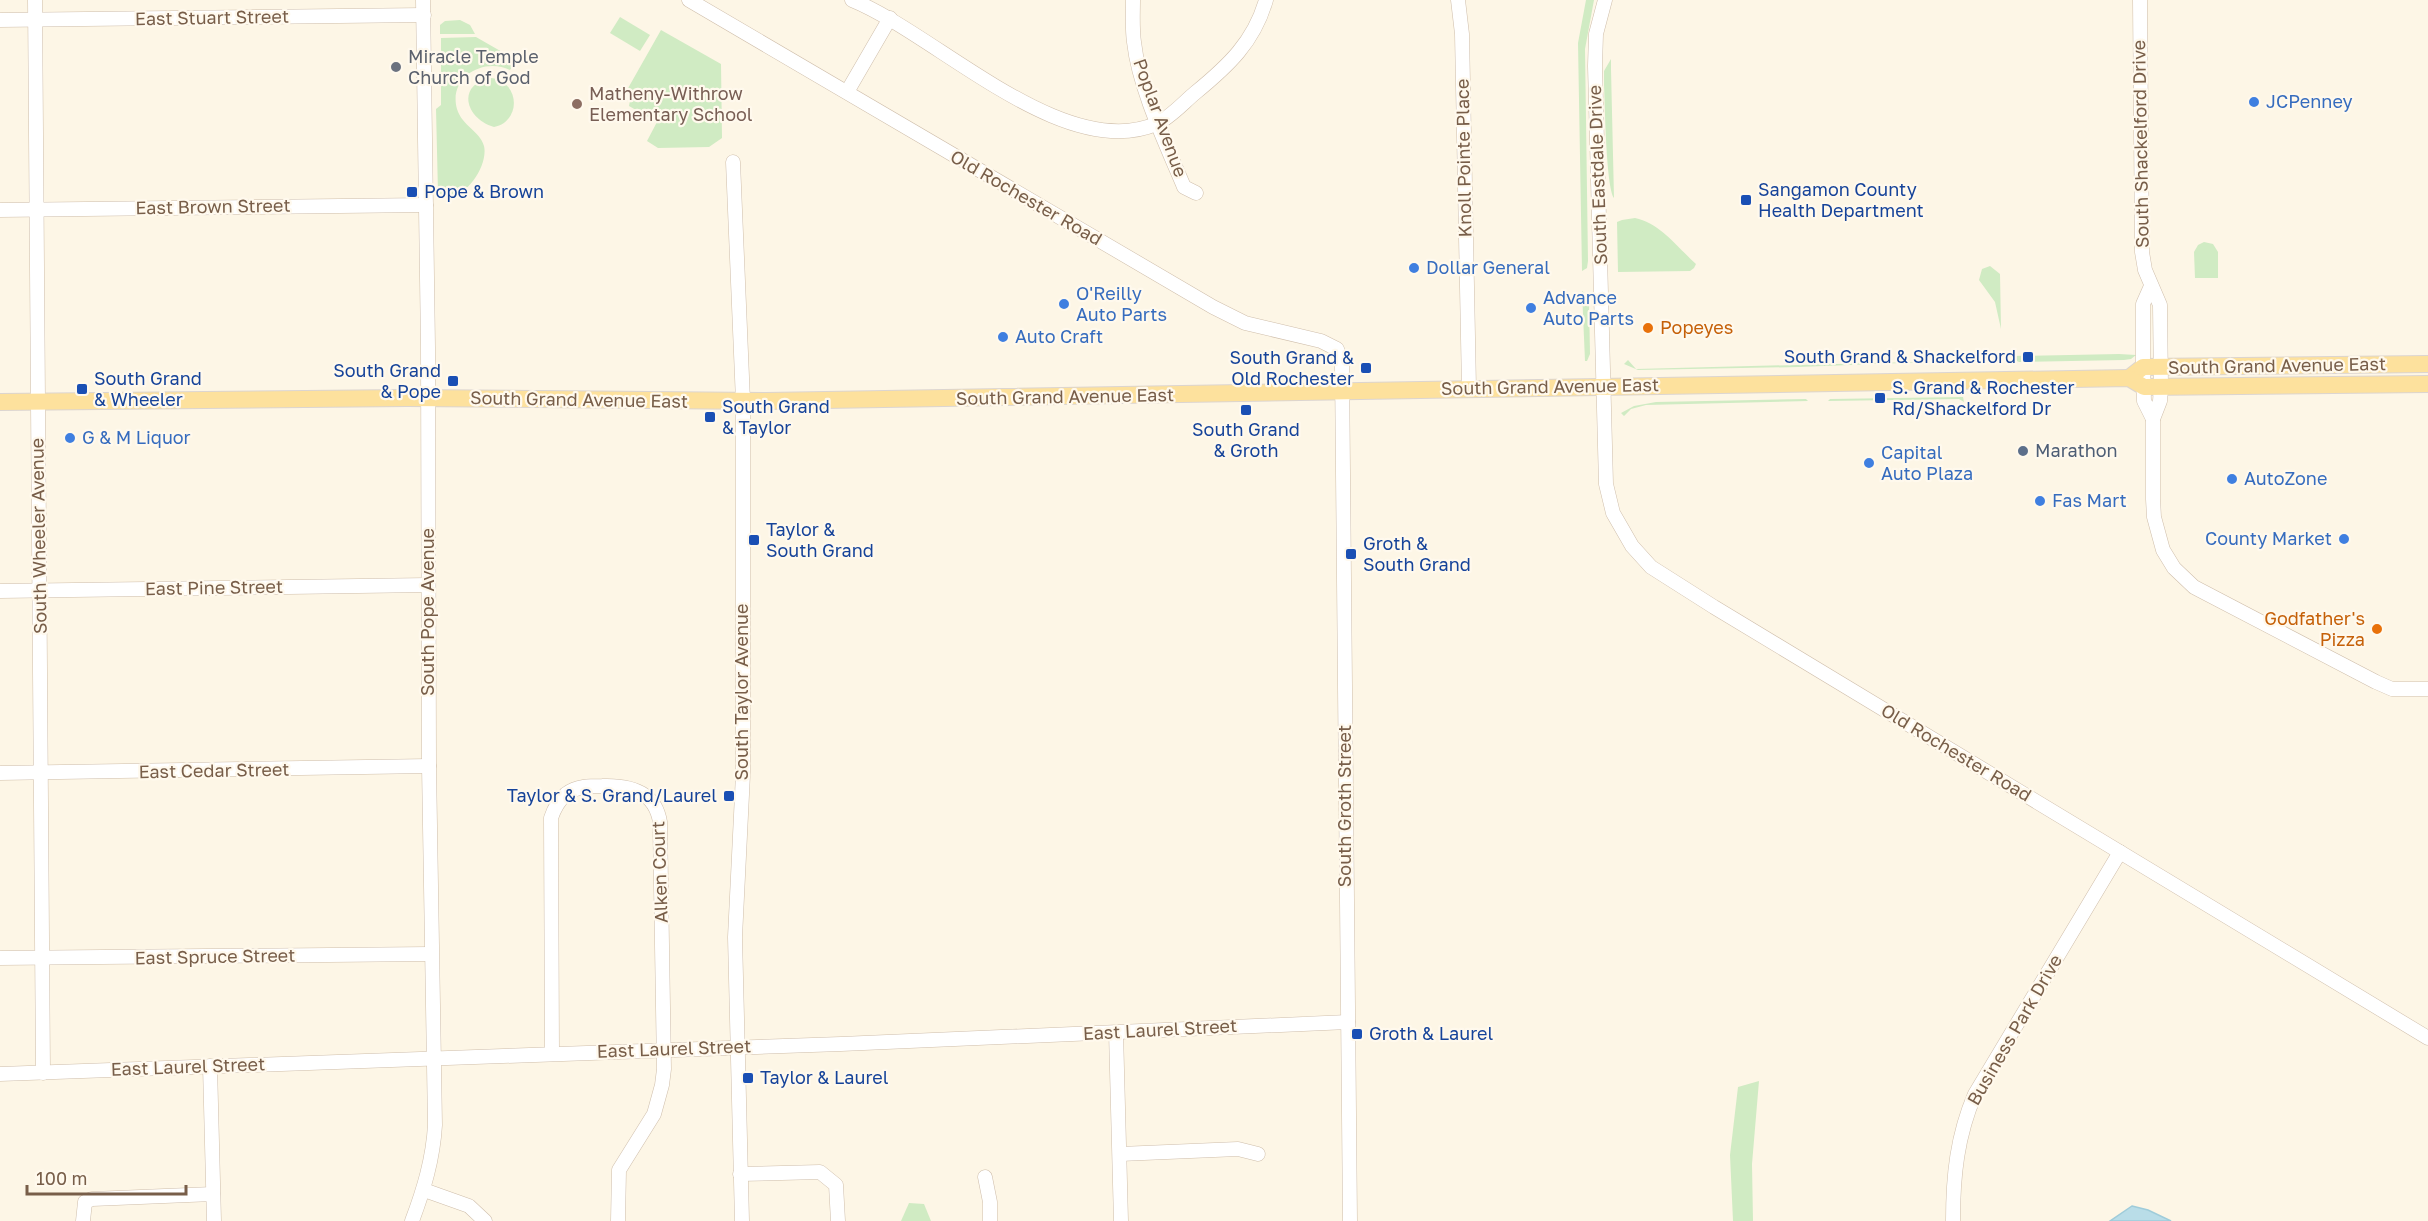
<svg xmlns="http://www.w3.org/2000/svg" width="2428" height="1221" viewBox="0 0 2428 1221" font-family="'Golos Text',sans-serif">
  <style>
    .green { fill: #d0ebc3 }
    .water { fill: #b9dde8; stroke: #9fccda; stroke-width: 1.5 }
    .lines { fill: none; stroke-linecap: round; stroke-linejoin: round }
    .minor-casing { stroke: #cfbeab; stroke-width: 15 }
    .major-casing { stroke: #dcd5d0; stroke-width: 18 }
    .minor { stroke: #fff; stroke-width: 14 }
    .major { stroke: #fde19d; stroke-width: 16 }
    .worship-dot { fill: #6b7280; stroke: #fff9ed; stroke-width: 2 }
    .shop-dot { fill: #3f7fe0; stroke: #fff9ed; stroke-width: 2 }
    .education-dot { fill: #8d6e63; stroke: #fff9ed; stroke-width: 2 }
    .transit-dot { fill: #1a4fb4; stroke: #fff9ed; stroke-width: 2 }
    .food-dot { fill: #e8710a; stroke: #fff9ed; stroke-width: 2 }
    .service-dot { fill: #5c6f8a; stroke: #fff9ed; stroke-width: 2 }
    .labels { text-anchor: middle; stroke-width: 4.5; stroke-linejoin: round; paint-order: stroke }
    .street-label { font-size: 18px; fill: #785e49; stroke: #fff9ed }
    .worship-label { font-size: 18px; fill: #5b616d; stroke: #fff9ed; text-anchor: start }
    .education-label { font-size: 18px; fill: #785e54; stroke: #fff9ed; text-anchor: start }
    .shop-label { font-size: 18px; fill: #366cbe; stroke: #fff9ed; text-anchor: start }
    .transit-label { font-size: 18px; fill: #164399; stroke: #fff9ed; text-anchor: start }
    .food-label { font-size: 18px; fill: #c56008; stroke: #fff9ed; text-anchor: start }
    .service-label { font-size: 18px; fill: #4e5e75; stroke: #fff9ed; text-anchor: start }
  </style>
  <rect width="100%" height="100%" fill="#fdf6e6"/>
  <!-- green -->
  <g class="green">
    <polygon points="1586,0 1594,0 1585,49 1588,261 1587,268 1582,271 1578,43"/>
    <polygon points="620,17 650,35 640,51 610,33"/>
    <polygon points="460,20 470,25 475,34 440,34 440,25 445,21"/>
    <polygon points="661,30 721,64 722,138 709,147 658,148 647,141 657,122 629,106 631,95 627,90"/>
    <path d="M476,37L516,60L510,70C484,57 448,77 457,109C462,126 480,131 484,146C489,167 461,208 438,193L436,109L441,105V38Z"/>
    <path d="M1611,59V69L1614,198C1606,186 1605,104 1604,85V71Z"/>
    <path d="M491,78C521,82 521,122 494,127C465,119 456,84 491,78Z"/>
    <path d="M1635,218C1660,223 1678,248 1696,264L1694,268L1690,271L1618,272L1617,222L1622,220Z"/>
    <polygon points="2204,242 2213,244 2218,252 2218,278 2195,278 2194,252 2198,245"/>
    <polygon points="1990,266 2000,274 2001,329 1995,302 1979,280 1982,269"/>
    <polygon points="1582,291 1587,295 1589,302 1590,354 1587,361 1585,361"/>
    <polygon points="2119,354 2136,355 2131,359 2124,360 2019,362 2011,358 2012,356"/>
    <polygon points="1628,360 1636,369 1953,361 1798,367 1638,370 1624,364"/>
    <polygon points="1963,397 1964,402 1959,399 1828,401 1830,399"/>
    <polygon points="1806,399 1808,401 1646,405 1631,409 1624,416 1621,413 1634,406 1656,402"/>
    <polygon points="1759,1081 1752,1164 1753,1221 1733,1221 1730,1155 1738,1087"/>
    <polygon points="909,1203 924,1204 931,1221 901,1221"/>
  </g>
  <!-- water -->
  <polygon class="water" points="2132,1206 2148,1210 2171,1221 2110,1221"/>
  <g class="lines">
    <!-- minor casing -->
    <g class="minor-casing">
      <g id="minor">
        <polyline points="35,0 43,1073"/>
        <polyline points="689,0 1213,307 1245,323 1321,341 1337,349 1342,366 1350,1221"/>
        <path d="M852,0C936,34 1063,163 1156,124C1170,118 1184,102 1195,93C1228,66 1254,42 1266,0"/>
        <path d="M1133,0C1133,14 1132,28 1134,42C1139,88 1166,144 1184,187L1196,193"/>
        <polyline points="1458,0 1462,34 1469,388"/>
        <polyline points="1605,0 1596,34 1595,66 1606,484 1613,513 1632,546 1651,567 1714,607 2428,1038"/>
        <polyline points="2140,0 2142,252 2145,270 2160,305 2161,387 2160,401 2153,419 2153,499 2154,517 2163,550 2174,568 2194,587 2376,682 2392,689 2428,689"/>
        <polyline points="0,20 424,15"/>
        <polyline points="847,92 890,18"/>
        <polyline points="733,162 743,401 743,774 735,937 742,1221"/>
        <polyline points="0,210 426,205"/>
        <polyline points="2151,286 2143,304 2143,367 2144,401 2153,419"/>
        <polyline points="0,591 428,585"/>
        <polyline points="0,773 429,766"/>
        <polyline points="0,958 430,954"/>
        <polyline points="1116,1032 1121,1221"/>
        <path d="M552,1054L551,818C554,809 558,801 566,794C577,786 590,786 602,786C630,785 655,791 660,822L664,1069L662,1085L654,1114L619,1170L618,1221"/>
        <polyline points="210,1066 214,1221"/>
        <polyline points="0,1074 841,1044 1348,1022"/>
        <polyline points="1120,1154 1238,1149 1258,1154"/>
        <polyline points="740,1174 820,1172 836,1185 838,1221"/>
        <polyline points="985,1177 990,1202 990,1221"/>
        <polyline points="424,1190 469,1206 485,1221"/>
        <polyline points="83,1221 85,1202 92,1199 213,1194"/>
        <path d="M412,1221C424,1189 433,1159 435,1125L429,766L428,347L423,0"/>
        <path d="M1953,1221C1953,1176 1957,1136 1975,1094L2120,852"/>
      </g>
    </g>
    <!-- major casing -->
    <g class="major-casing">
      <g id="major">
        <polyline points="2129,378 2143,367 2428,364"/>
        <polyline points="0,402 407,398 766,401 2129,378 2144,387 2428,384"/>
      </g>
    </g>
    <!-- minor -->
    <use href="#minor" class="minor"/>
    <!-- major -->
    <use href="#major" class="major"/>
  </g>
  <!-- markers -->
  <circle class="worship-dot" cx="396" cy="67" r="6"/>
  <g class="shop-dot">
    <circle cx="2254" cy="102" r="6"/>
    <circle cx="1414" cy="268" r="6"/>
    <circle cx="1064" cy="304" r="6"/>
    <circle cx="1531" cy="308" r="6"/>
    <circle cx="1003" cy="337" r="6"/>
    <circle cx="70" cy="438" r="6"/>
    <circle cx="1869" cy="463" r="6"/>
    <circle cx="2232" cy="479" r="6"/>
    <circle cx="2040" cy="501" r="6"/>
    <circle cx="2344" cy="539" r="6"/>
  </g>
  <circle class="education-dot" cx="577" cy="104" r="6"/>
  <g class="transit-dot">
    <rect x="406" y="186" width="12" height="12" rx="3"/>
    <rect x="1740" y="194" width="12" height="12" rx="3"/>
    <rect x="2022" y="351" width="12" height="12" rx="3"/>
    <rect x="1360" y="362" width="12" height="12" rx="3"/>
    <rect x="447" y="375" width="12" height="12" rx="3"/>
    <rect x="76" y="383" width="12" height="12" rx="3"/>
    <rect x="1874" y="392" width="12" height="12" rx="3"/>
    <rect x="1240" y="404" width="12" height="12" rx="3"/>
    <rect x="704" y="411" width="12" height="12" rx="3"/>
    <rect x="748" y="534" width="12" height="12" rx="3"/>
    <rect x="1345" y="548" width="12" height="12" rx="3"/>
    <rect x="723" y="790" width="12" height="12" rx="3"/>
    <rect x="1351" y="1028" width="12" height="12" rx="3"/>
    <rect x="742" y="1072" width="12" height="12" rx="3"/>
  </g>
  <g class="food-dot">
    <circle cx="1648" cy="328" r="6"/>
    <circle cx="2377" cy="629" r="6"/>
  </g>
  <circle class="service-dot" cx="2023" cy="451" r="6"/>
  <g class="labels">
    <!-- street labels -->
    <g class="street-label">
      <text transform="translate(212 18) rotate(-1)" y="6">East Stuart Street</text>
      <text transform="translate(1160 118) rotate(70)" y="6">Poplar Avenue</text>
      <text transform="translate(2141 144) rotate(-91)" y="6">South Shackelford Drive</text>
      <text transform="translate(1464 158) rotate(-91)" y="6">Knoll Pointe Place</text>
      <text transform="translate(1598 175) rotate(-92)" y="6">South Eastdale Drive</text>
      <text transform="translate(1026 198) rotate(30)" y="6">Old Rochester Road</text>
      <text transform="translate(213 207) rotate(-1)" y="6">East Brown Street</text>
      <text transform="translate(2277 366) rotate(-1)" y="6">South Grand Avenue East</text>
      <text transform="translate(1550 387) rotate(-1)" y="6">South Grand Avenue East</text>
      <text transform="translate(1065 397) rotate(-1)" y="6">South Grand Avenue East</text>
      <text transform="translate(579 400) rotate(1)" y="6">South Grand Avenue East</text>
      <text transform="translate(39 536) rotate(-91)" y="6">South Wheeler Avenue</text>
      <text transform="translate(214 588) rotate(-1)" y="6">East Pine Street</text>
      <text transform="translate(428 612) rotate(-90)" y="6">South Pope Avenue</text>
      <text transform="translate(742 692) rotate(-90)" y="6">South Taylor Avenue</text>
      <text transform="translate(1956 753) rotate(31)" y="6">Old Rochester Road</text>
      <text transform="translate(214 771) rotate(-1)" y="6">East Cedar Street</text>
      <text transform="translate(1345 806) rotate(-90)" y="6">South Groth Street</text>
      <text transform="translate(660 872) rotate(-92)" y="6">Alken Court</text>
      <text transform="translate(215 957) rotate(-1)" y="6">East Spruce Street</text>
      <text transform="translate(1160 1030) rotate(-3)" y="6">East Laurel Street</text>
      <text transform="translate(2015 1030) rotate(-60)" y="6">Business Park Drive</text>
      <text transform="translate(674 1049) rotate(-2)" y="6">East Laurel Street</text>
      <text transform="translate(188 1067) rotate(-2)" y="6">East Laurel Street</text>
    </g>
    <!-- worship labels -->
    <g class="worship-label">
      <text x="408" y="63">Miracle Temple<tspan x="408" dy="21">Church of God</tspan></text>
    </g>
    <!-- education labels -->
    <g class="education-label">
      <text x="589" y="100">Matheny-Withrow<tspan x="589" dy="21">Elementary School</tspan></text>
    </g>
    <!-- shop labels -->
    <g class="shop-label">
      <text x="2266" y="108">JCPenney</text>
      <text x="1426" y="274">Dollar General</text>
      <text x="1076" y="300">O'Reilly<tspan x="1076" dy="21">Auto Parts</tspan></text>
      <text x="1543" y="304">Advance<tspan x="1543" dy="21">Auto Parts</tspan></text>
      <text x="1015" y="343">Auto Craft</text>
      <text x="82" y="444">G &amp; M Liquor</text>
      <text x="1881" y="459">Capital<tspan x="1881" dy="21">Auto Plaza</tspan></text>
      <text x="2244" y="485">AutoZone</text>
      <text x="2052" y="507">Fas Mart</text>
      <text x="2332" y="545" text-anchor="end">County Market</text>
    </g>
    <!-- transit labels -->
    <g class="transit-label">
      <text x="1758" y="196">Sangamon County<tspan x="1758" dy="21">Health Department</tspan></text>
      <text x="424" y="198">Pope &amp; Brown</text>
      <text x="2016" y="363" text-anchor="end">South Grand &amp; Shackelford</text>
      <text x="1354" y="364" text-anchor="end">South Grand &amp;<tspan x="1354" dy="21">Old Rochester</tspan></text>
      <text x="441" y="377" text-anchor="end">South Grand<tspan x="441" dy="21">&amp; Pope</tspan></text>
      <text x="94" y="385">South Grand<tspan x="94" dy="21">&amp; Wheeler</tspan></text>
      <text x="1892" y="394">S. Grand &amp; Rochester<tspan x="1892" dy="21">Rd/Shackelford Dr</tspan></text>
      <text x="722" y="413">South Grand<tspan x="722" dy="21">&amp; Taylor</tspan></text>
      <text x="1246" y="436" text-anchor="middle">South Grand<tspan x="1246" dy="21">&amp; Groth</tspan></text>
      <text x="766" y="536">Taylor &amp;<tspan x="766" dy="21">South Grand</tspan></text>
      <text x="1363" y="550">Groth &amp;<tspan x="1363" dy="21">South Grand</tspan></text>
      <text x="717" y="802" text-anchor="end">Taylor &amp; S. Grand/Laurel</text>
      <text x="1369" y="1040">Groth &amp; Laurel</text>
      <text x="760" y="1084">Taylor &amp; Laurel</text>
    </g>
    <!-- food labels -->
    <g class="food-label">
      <text x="1660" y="334">Popeyes</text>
      <text x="2365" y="625" text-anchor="end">Godfather's<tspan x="2365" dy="21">Pizza</tspan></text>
    </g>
    <!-- service labels -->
    <g class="service-label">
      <text x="2035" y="457">Marathon</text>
    </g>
  </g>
  <!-- scale -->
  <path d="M27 1185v9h159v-9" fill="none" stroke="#785e49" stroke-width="3"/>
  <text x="36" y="1185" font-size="18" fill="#785e49" stroke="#fff9ed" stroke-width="4.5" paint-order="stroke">100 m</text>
</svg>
